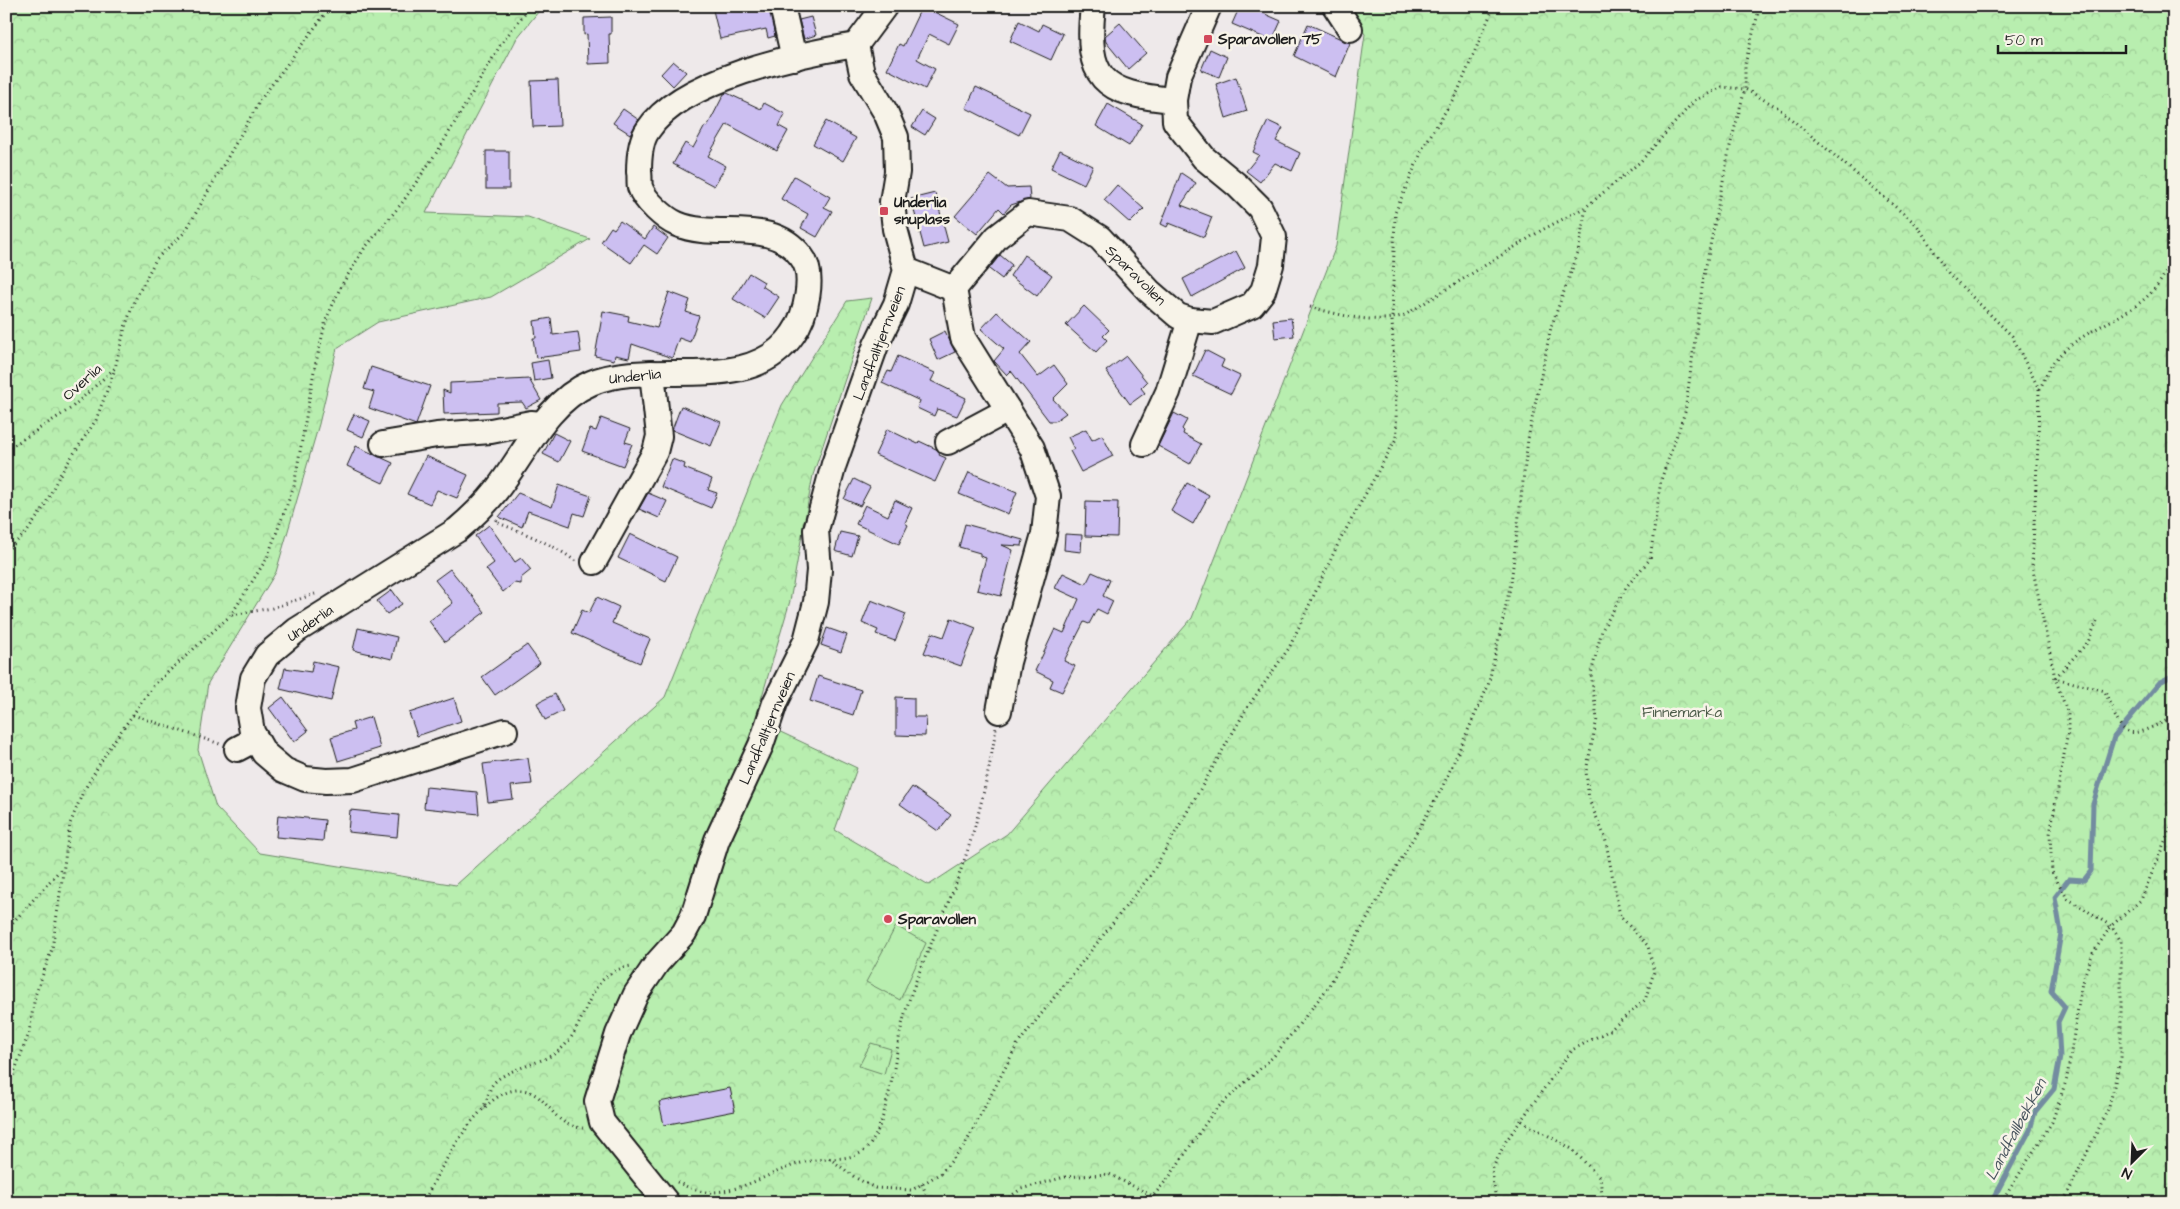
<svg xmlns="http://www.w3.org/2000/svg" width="2180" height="1209" viewBox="0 0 2180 1209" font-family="'Architects Daughter',sans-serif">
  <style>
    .forest { fill: url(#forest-crowns); stroke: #6a8566 }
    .park { fill: url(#park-tufts); stroke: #6a8566 }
    .pitch { fill: #b8eeaf; stroke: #6a8566 }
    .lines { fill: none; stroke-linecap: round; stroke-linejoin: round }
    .stream { stroke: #738ca0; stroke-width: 5 }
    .building { fill: #ccbff1; stroke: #1c1c1c }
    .minor-casing { stroke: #1c1c1c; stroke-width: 28 }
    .path { stroke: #1c1c1c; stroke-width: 3; stroke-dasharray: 1 4; stroke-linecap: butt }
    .minor { stroke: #f7f3e8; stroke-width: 24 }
    .poi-dot { fill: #d1495b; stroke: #f7f3e8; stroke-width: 2 }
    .labels { text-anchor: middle; stroke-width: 5; stroke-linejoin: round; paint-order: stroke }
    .poi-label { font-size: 15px; font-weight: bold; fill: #1c1c1c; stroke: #f7f3e8; text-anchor: start }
    .street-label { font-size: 15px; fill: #1c1c1c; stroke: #f7f3e8 }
    .park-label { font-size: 15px; fill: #4b5b48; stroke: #f7f3e8 }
    .water-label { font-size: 16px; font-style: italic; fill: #48545e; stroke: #f7f3e8 }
  </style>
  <defs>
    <pattern id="forest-crowns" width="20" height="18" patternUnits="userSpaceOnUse" patternTransform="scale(1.25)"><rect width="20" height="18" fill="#b8eeaf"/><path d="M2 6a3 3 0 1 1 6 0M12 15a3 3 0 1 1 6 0" fill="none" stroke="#9ecc96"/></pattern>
    <pattern id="park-tufts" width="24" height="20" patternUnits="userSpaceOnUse" patternTransform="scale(1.25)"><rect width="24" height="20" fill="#b8eeaf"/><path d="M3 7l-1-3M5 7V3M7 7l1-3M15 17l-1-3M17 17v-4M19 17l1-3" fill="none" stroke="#9ecc96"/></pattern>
  </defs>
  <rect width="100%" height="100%" fill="#eee9ea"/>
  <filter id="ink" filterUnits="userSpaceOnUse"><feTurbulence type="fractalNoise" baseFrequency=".02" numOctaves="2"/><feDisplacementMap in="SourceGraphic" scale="10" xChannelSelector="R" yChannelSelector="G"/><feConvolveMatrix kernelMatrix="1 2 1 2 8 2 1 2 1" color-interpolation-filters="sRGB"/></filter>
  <g filter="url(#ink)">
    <!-- forest -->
    <polygon class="forest" points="6,6 543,6 517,38 426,213 528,217 590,239 491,297 378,322 337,348 319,424 276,572 208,683 198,750 216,807 260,853 456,885 665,697 782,405 847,301 872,298 813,475 790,601 755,720 857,768 835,830 929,885 1007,834 1192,618 1336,246 1365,34 1343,6 1377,6 1387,10 1388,6 2174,6 2174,1203 6,1203"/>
    <!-- park -->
    <polygon class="park" points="871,1043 891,1049 884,1074 859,1066"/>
    <!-- pitch -->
    <polygon class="pitch" points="896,926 926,943 900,1000 866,982"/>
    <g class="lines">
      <!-- stream -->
      <polyline class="stream" points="1991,1203 2030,1130 2035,1112 2054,1089 2060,1057 2058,1022 2065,1007 2051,991 2061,933 2055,897 2069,879 2084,880 2091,871 2093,804 2114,737 2160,682 2174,675"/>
    </g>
    <!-- building -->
    <g class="building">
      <polygon points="712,6 769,6 775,36 768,38 766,29 720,39"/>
      <polygon points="922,6 959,24 949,44 929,34 917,59 935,69 925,89 887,69 899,44 903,46"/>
      <polygon points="1240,6 1247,6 1281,21 1272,41 1232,24"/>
      <polygon points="611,17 611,34 609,34 610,63 588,64 587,34 584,35 584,18"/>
      <polygon points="811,17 816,35 804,39 799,20"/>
      <polygon points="1019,21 1039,31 1042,24 1063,34 1051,60 1010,41"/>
      <polygon points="1120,23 1146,53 1128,69 1106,42 1105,36"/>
      <polygon points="1308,24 1350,43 1336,77 1294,56"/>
      <polygon points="1210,49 1227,57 1219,77 1201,70"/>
      <polygon points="673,61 686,72 673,86 661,74"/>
      <polygon points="1236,77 1247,111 1226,118 1216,84"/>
      <polygon points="558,80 560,126 533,127 531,81"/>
      <polygon points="976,87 1030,113 1019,135 966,108"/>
      <polygon points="727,93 761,109 764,103 785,114 779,126 788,131 777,151 727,124 708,156 726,166 714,186 673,164 685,143 693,148 705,126 707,127 724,94"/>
      <polygon points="1108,104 1142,124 1129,146 1096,126"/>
      <polygon points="623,109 639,120 630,134 613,123"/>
      <polygon points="922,111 935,119 925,135 912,127"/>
      <polygon points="826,121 856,138 843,161 813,144"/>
      <polygon points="1268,121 1283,128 1276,141 1300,153 1292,171 1275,163 1260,182 1246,171 1259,155 1253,152"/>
      <polygon points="1060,150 1093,166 1084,184 1051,168"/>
      <rect x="486" y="151" width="23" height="38"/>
      <polygon points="1181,173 1196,183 1181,205 1212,217 1204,237 1169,223 1167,227 1161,224"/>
      <polygon points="990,175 1007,188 1029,187 1030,199 1011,205 1004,213 999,208 977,234 955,216"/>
      <polygon points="794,176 830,197 824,207 832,211 817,237 801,228 808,214 781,199"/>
      <polygon points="1117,185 1144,209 1130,223 1104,200"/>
      <polygon points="935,193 948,242 924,248 911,199"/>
      <polygon points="620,221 645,239 653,227 668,238 657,254 644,245 631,263 601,242 611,227 614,229"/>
      <polygon points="1236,251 1245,268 1192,297 1183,279"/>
      <polygon points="1000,255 1012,265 1002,279 989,269"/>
      <polygon points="1024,255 1052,275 1037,296 1010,276"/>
      <polygon points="749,273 764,282 762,286 779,297 765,318 733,299"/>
      <polygon points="669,292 690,300 686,312 699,316 690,342 679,338 672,358 632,344 629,358 615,355 614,360 595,356 603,311 629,316 628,321 657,328"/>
      <polygon points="1084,306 1109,330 1103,336 1107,340 1096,352 1066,325"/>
      <polygon points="997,312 1031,342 1020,354 1038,377 1054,365 1068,384 1053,399 1066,413 1055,421 1049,421 1011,371 1007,375 994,361 1004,349 981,329"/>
      <polygon points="551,318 553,335 578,332 581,352 536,358 533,338 536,338 534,321"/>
      <polygon points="1291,318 1294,336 1275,338 1273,320"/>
      <polygon points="945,331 955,352 938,360 929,339"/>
      <polygon points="1205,350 1224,360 1221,367 1240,376 1231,394 1193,376"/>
      <polygon points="898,356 935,373 931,381 966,398 957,416 937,409 934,416 917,408 920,401 882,383 888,371 891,372"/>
      <polygon points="1126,356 1147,382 1141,388 1145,393 1130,404 1106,371"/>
      <polygon points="548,360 551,378 534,381 531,363"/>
      <polygon points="371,367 430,386 416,425 369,408 374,392 364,389"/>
      <polygon points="529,379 541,400 526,408 522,402 497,403 497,412 444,414 443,390 450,393 450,383"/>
      <polygon points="681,406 721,422 711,446 672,430"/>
      <polygon points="1174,413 1187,420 1182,429 1184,431 1183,434 1201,444 1190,464 1158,446"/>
      <polygon points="354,414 370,421 363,437 347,430"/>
      <polygon points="601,418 630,429 625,442 632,444 623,466 582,451 590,429 596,431"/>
      <polygon points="887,429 918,444 919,441 936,449 940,453 939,455 946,458 935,482 875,455"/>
      <polygon points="1086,429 1092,440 1102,435 1113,456 1081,472 1070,451 1074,449 1068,437"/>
      <polygon points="554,433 570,441 559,462 543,454"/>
      <polygon points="356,446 393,463 383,483 347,466"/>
      <polygon points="426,456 468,475 457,498 437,490 430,504 407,494"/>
      <polygon points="672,459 685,464 684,468 712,479 708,490 717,493 711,508 661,487"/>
      <polygon points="969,472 1017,492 1008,514 959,494"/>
      <polygon points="854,479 870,487 860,506 844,499"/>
      <polygon points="1187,483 1209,495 1193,524 1171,511"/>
      <polygon points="559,485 591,496 584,516 574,513 570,526 528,511 522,527 499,517 518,493 552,507"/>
      <polygon points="648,493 667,501 659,518 639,509"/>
      <polygon points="895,500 912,508 905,523 908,525 899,544 856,524 865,505 888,516"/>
      <polygon points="1086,501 1118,502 1117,537 1085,536"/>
      <polygon points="965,524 1023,540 1022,546 1002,545 1013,550 1001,596 977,590 986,558 980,556 980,553 959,547"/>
      <polygon points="489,525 515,562 521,558 531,570 521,578 521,584 514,583 503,592 486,569 494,563 475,536"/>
      <polygon points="840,532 858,536 852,556 835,551"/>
      <polygon points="630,534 677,557 666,581 618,558"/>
      <polygon points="1065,534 1082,535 1081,552 1064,550"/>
      <polygon points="450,569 485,612 445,642 429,621 453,603 435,580"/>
      <polygon points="1092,572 1110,580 1103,596 1113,601 1107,614 1097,609 1089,624 1084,622 1064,661 1075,666 1062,692 1050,687 1053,680 1035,671 1055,629 1064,633 1079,599 1055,588 1063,573 1086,584"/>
      <polygon points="392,590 402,604 387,614 377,601"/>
      <polygon points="597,597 619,607 612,623 650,639 640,663 572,633 582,610 589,613"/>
      <polygon points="871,600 906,614 895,641 876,634 878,630 862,623"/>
      <polygon points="951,618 976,628 961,666 924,653 932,633 944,637"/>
      <polygon points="358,628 397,637 392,659 353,650"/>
      <polygon points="827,628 847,635 841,652 821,645"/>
      <polygon points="527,645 540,663 495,695 482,677"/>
      <polygon points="313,661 339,667 331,701 280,689 285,668 311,672"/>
      <polygon points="818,676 861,690 853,715 810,701"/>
      <polygon points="555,694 563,711 545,720 537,703"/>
      <polygon points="283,697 308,731 294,742 269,708"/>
      <polygon points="896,697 914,698 914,717 926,717 925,736 896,735"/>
      <polygon points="454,698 461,721 417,736 409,713"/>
      <polygon points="371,717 380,748 338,761 331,737 354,730 352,723"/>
      <polygon points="528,758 532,784 511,786 513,799 488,802 483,764"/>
      <polygon points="426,787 477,792 479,814 424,808"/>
      <polygon points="912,787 951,815 938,831 900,804"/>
      <polygon points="350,810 399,815 397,837 348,832"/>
      <polygon points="278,815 325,820 323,841 276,837"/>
      <polygon points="730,1088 735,1111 664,1125 659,1102"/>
    </g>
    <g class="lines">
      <!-- minor casing -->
      <g class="minor-casing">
        <g id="minor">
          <polyline points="782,6 794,58"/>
          <path d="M1093,6C1085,79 1102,94 1174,100"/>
          <polyline points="1335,6 1350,29"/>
          <polyline points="906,270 954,289"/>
          <polyline points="948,442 1008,410"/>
          <polyline points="383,444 437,435 491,431 531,423 542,424"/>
          <polyline points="1144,444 1168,392 1190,320"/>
          <polyline points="594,562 655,452 659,436 652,373"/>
          <polyline points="999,711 1008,662 1044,534 1048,496 1032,448 963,338 954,289 997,237 1028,213 1070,219 1100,238 1149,291 1178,316 1190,320 1213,322 1252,305 1263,291 1271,265 1274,237 1260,208 1238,186 1204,158 1175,121 1174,100 1178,77 1209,6"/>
          <path d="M505,731L353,780L326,781L305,779L284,770L264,753L252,732L248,708L253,678L267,655L297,630L457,530C471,518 484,506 495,492C524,456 546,402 591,383C651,357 750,398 793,334C806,316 816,274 801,256C771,216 717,241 677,224C665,219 644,200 640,187C639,183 640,176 639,172C639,159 640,141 648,130C681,79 799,54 856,45L885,6"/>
          <polyline points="237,749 256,739"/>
          <polyline points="667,1203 602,1122 597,1101 618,1034 636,994 657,963 684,933 693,916 717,840 761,745 775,703 806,641 816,602 819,570 816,530 834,464 876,345 896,304 906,270 895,229 892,202 897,172 896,137 886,113 862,73 856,45"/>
        </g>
      </g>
      <!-- path -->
      <g class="path">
        <polyline points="2169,6 2174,15"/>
        <path d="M1310,307C1341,315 1373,325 1405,315L1542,230L1586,207L1640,162L1694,101L1722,87L1745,89L1777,107L1917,225L1949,274L2012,336L2039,389L2038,444L2032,565L2055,678L2068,714V732L2050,834L2052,872L2067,898L2111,926L2121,941V1057L2109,1107L2063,1203"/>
        <path d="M2040,389C2044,380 2048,369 2054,361C2093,315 2163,318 2174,244"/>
        <polyline points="6,450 70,409 115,368 125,327 134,302 156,259 185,232 261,99 331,6"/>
        <path d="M497,520L496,522C523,533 552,543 575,561"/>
        <polyline points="6,551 27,532 44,507 59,476 96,420 115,369"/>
        <polyline points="232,615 272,608 315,594"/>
        <path d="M2097,621L2088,642L2055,678L2105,691C2124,742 2126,740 2174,717"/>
        <polyline points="133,715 220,744"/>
        <polyline points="6,930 61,869"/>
        <polyline points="6,1094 29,1033 35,996 52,949 70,824 83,792 109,748 154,685 231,615 267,558 294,486 314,371 326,320 341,286 364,249 402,203 441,146 501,44 530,6"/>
        <path d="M483,1109C486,1102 488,1094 491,1087C502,1068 543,1065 561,1049C590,1024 584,972 632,966"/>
        <polyline points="1522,1121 1572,1149 1600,1178 1603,1203"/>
        <polyline points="829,1158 856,1178 875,1188 912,1190 941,1173 965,1145 1017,1045 1152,873 1247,708 1289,648 1339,542 1397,437 1392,319 1395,213 1424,146 1458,91 1494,6"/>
        <path d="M677,1182C689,1188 700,1193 713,1192C747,1191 777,1167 810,1161C827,1157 854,1162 867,1148C886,1129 895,1061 900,1033C912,979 939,930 958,878C976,829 988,780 996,728"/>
        <polyline points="922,1184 930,1203"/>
        <polyline points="1153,1196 1156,1203"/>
        <path d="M423,1203C439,1172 491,1063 537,1096C554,1109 557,1126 583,1128"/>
        <polyline points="1001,1203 1021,1189 1065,1177 1109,1174 1153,1196 1170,1176 1214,1111 1274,1056 1327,989 1442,788 1488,686 1511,583 1528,439 1551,327 1578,253 1586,207"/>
        <polyline points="1496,1203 1492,1170 1506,1141 1572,1050 1610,1030 1645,1000 1654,972 1648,946 1620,916 1605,837 1589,800 1586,771 1597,719 1591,674 1602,630 1627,586 1650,559 1661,480 1685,412 1703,281 1730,146 1745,89 1745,64 1760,6"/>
        <polyline points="2001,1203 2052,1122 2067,1078 2082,982 2093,953 2111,926 2141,900 2174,819"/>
      </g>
      <!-- minor -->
      <use href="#minor" class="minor"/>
    </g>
  </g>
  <!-- markers -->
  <g class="poi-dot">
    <rect x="1203" y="34" width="10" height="10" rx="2.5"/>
    <rect x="879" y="206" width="10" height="10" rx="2.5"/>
    <circle cx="888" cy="919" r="5"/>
  </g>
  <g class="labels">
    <!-- poi labels -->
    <g class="poi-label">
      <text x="1218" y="44">Sparavollen 75</text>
      <text x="894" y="207">Underlia<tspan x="894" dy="17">snuplass</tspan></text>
      <text x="898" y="924">Sparavollen</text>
    </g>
    <!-- street labels -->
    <g class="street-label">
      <text transform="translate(1136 275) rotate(45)" y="5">Sparavollen</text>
      <text transform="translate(879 343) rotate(-69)" y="5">Landfalltjernveien</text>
      <text transform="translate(635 376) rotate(-6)" y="5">Underlia</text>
      <text transform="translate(82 382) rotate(-42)" y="5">Overlia</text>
      <text transform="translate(310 623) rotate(-35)" y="5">Underlia</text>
      <text transform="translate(767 728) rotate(-67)" y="5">Landfalltjernveien</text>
    </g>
    <!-- park labels -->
    <g class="park-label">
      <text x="1682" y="717">Finnemarka</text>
    </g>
    <!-- water labels -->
    <g class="water-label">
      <text transform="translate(2015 1129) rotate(-62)" y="6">Landfallbekken</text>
    </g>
  </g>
  <!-- margin -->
  <rect width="2180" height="1209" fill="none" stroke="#f7f3e8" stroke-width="25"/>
  <rect x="12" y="12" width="2155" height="1184" fill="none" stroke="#1c1c1c" stroke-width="2" filter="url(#ink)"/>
  <!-- north arrow -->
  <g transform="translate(2132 1162) rotate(204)" stroke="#f7f3e8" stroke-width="4" paint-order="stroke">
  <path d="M0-4L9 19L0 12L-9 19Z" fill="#1c1c1c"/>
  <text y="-8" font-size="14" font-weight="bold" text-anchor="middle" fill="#1c1c1c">N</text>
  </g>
  <!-- scale -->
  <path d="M1998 45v8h128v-8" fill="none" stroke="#1c1c1c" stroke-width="2.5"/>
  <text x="2005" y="45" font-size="15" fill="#1c1c1c" stroke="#f7f3e8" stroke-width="4" paint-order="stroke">50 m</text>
</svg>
